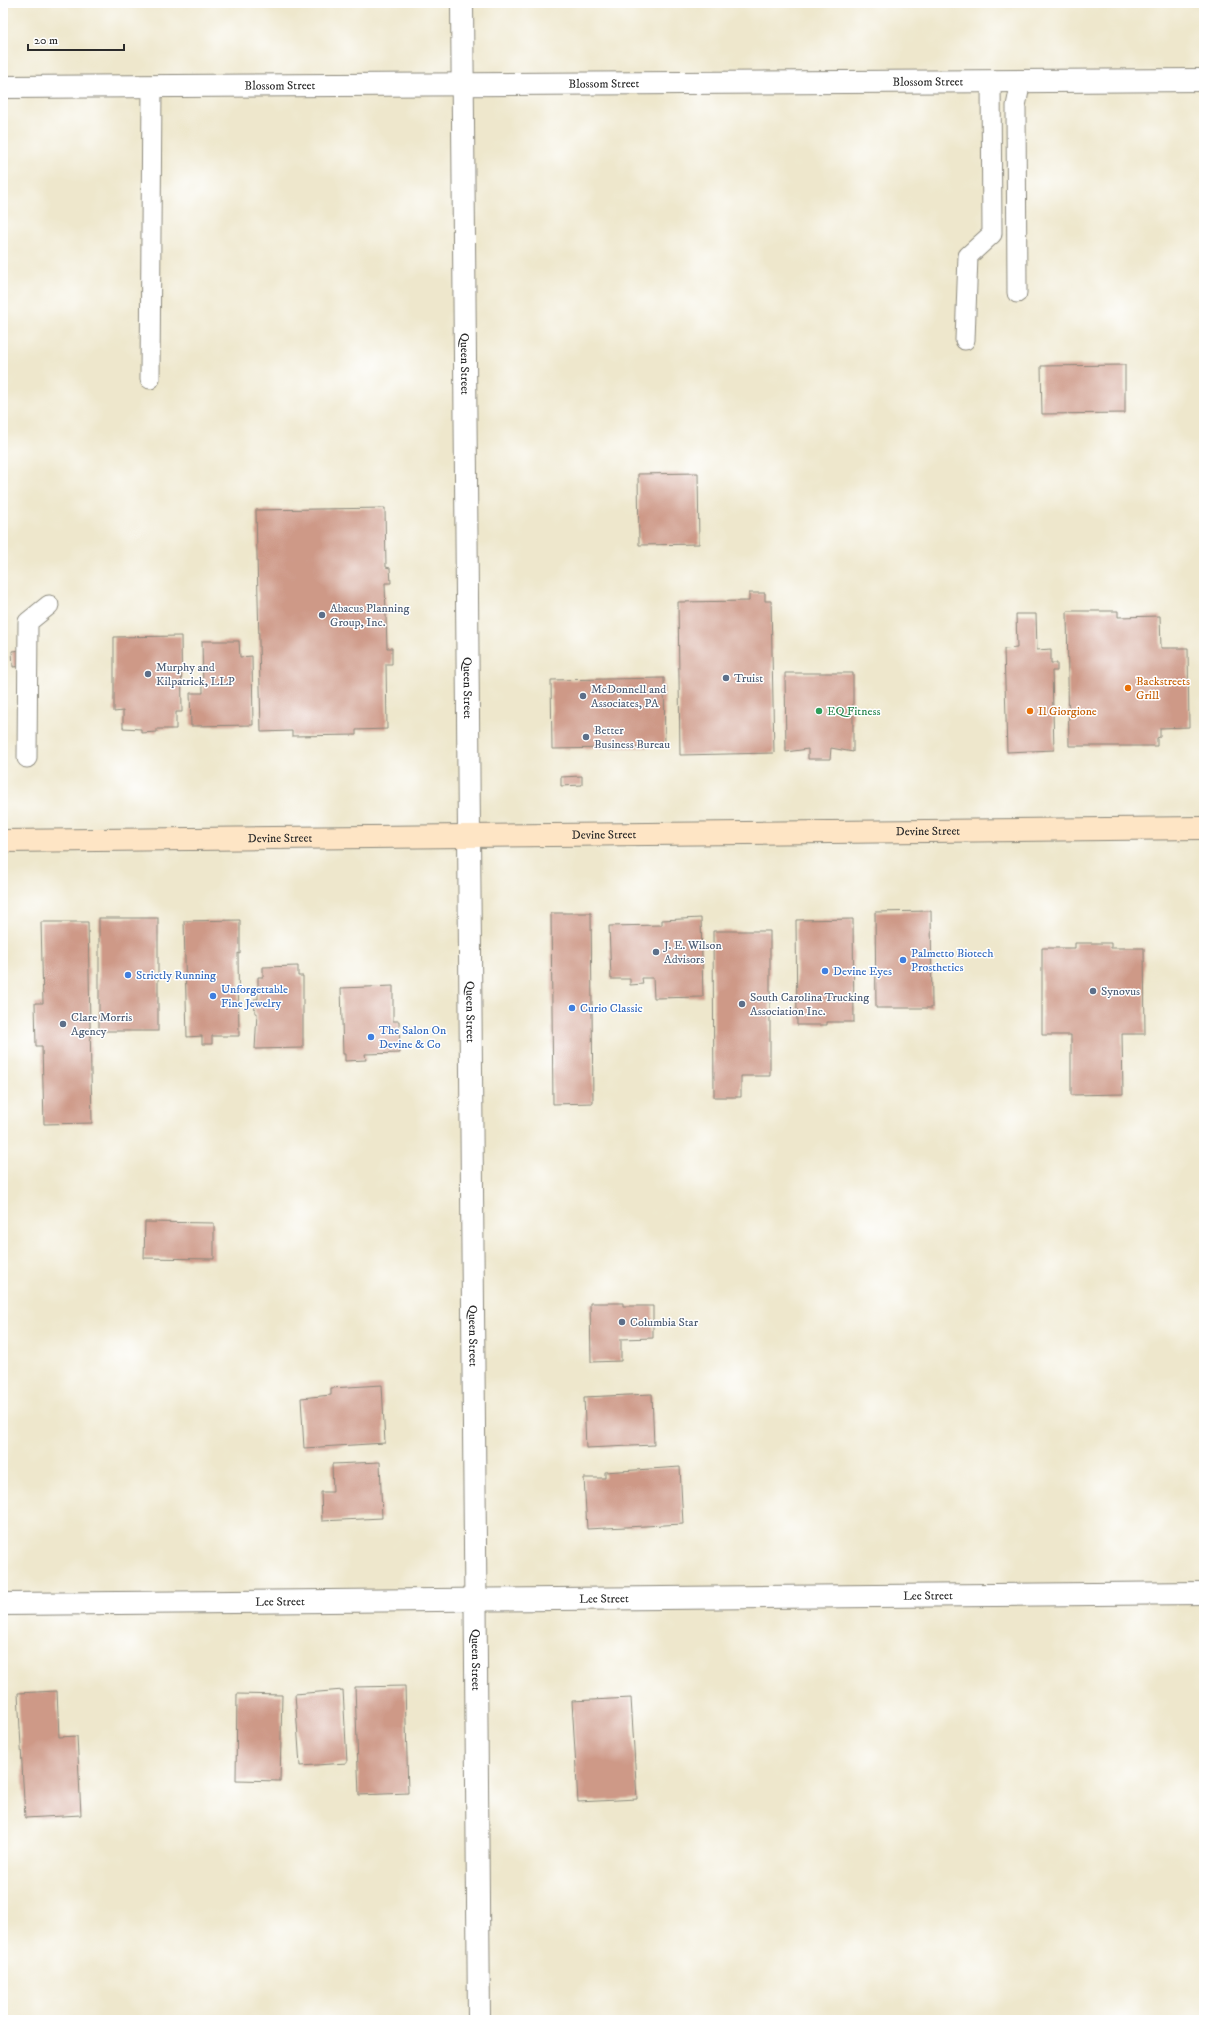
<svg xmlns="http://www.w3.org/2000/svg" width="1207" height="2023" viewBox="0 0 1207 2023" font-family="'IM FELL DW Pica',serif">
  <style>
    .building { fill: #ce9987 }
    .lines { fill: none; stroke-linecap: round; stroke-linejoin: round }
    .service-casing { stroke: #8c897c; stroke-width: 21 }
    .minor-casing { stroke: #8c897c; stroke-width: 24 }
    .tertiary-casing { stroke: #8c897c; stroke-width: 24 }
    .secondary-casing { stroke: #8c897c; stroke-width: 24 }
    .service { stroke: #fff; stroke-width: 19 }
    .minor { stroke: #fff; stroke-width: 22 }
    .tertiary { stroke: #fff; stroke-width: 22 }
    .secondary { stroke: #fee5c5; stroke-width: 22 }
    .service-dot { fill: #5c6f8a; stroke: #fff; stroke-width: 1.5 }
    .food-dot { fill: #e8710a; stroke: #fff; stroke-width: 1.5 }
    .leisure-dot { fill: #2e9e5b; stroke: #fff; stroke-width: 1.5 }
    .shop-dot { fill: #3f7fe0; stroke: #fff; stroke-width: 1.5 }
    .labels { text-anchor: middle; stroke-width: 3; stroke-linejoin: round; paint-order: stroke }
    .street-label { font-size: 12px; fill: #2b2b2b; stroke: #fff }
    .service-label { font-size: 12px; fill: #4e5e75; stroke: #fff; text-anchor: start }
    .food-label { font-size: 12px; fill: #c56008; stroke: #fff; text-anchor: start }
    .leisure-label { font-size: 12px; fill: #27864d; stroke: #fff; text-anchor: start }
    .shop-label { font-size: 12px; fill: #366cbe; stroke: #fff; text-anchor: start }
  </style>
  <rect width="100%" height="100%" fill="#fff"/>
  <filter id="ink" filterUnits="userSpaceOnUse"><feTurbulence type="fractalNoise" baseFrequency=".025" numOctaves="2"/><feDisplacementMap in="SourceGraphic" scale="8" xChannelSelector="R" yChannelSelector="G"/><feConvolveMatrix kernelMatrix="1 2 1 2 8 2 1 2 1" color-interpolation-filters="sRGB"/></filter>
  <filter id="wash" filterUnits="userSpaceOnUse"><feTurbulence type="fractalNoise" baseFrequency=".012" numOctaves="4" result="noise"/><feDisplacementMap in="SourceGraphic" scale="16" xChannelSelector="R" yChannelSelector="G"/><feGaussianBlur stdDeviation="0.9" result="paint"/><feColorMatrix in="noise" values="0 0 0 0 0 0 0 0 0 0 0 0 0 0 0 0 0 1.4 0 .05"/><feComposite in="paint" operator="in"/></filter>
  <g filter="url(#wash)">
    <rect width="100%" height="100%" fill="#eee7cc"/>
    <g id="blocks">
      <!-- building -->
      <g class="building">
        <polygon points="1125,365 1125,413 1042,414 1041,366"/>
        <polygon points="698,473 699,544 639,545 638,474"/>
        <polygon points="385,508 386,567 390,568 391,583 385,583 387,648 392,648 392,664 386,664 387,729 356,730 356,735 292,736 292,731 261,732 256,510"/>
        <polygon points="749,593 765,593 765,601 771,601 774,753 680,755 678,602 749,601"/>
        <polygon points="1067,611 1118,611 1118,617 1160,616 1161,648 1188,648 1189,727 1160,728 1160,737 1157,738 1157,746 1069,746"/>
        <polygon points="1016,614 1036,614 1037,650 1051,649 1051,663 1057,663 1057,671 1052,671 1054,750 1007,752 1004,649 1017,648"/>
        <polygon points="181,636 182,712 176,712 176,729 157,729 157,732 141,733 141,729 123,728 123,711 114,712 114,637"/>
        <polygon points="202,641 239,641 240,657 252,656 253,725 191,726 190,693 203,693"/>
        <polygon points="24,650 25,666 13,667 12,651"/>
        <polygon points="785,673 853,673 853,752 831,748 830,759 808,759 808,749 786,752"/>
        <polygon points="664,678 665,747 552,749 551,680"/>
        <polygon points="582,776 582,785 561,786 561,777"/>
        <polygon points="931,911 932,1008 876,1008 875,912"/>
        <polygon points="551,913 591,913 593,1103 553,1104"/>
        <rect x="99" y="918" width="59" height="113"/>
        <polygon points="701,918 703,997 654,998 653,978 642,978 643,984 630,985 630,979 611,979 609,926 662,925 662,920"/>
        <polygon points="853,919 854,1022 827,1022 827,1025 797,1025 796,920"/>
        <polygon points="240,920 240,954 238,953 239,1036 212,1036 212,1044 202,1044 202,1036 187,1037 184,921"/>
        <polygon points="41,922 88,922 92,1123 44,1124 42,1046 36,1046 35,1003 43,1003"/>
        <polygon points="713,931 770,931 770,1076 741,1076 741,1097 714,1097"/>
        <polygon points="1075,943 1111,943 1111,948 1144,948 1145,1034 1122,1034 1123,1094 1071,1095 1071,1035 1042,1035 1042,948 1075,948"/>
        <polygon points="298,966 298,976 303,976 303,1048 255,1049 257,1013 255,1013 254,999 258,999 258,977 263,977 263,967"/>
        <polygon points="393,986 393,1021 399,1021 400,1053 365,1054 366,1060 345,1061 345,1054 343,1054 341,988"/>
        <polygon points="145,1222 214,1223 214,1259 144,1258"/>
        <polygon points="590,1303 623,1303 623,1306 653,1306 653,1338 621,1339 621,1361 591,1362"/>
        <polygon points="382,1385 385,1443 304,1448 301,1398 331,1395 331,1388"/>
        <polygon points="652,1394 654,1445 586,1448 584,1397"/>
        <polygon points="380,1462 382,1518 322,1521 321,1492 333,1492 332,1464"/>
        <polygon points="680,1467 683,1524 587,1529 584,1478 605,1478 605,1472"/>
        <polygon points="405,1686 408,1793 359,1795 355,1687"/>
        <polygon points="343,1690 347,1763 300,1766 295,1694"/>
        <polygon points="57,1691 59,1737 77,1736 81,1815 25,1818 18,1693"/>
        <polygon points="237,1694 282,1695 280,1781 236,1780"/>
        <polygon points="631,1698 637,1799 578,1802 572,1701"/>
      </g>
    </g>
  </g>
  <g filter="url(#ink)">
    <use href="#blocks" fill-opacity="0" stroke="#8c897c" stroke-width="1"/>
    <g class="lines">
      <!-- service casing -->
      <g class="service-casing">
        <g id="service">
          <polyline points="1017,293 1016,106 1021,81"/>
          <polyline points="965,340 968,256 992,234 991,81"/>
          <polyline points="150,379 152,86"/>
          <polyline points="27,758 28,622 49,605"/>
        </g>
      </g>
      <!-- minor casing -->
      <g class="minor-casing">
        <g id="minor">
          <path id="s1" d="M462,3L479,2020"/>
          <path id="s2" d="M3,1604L1204,1593"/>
        </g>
      </g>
      <!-- tertiary casing -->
      <g class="tertiary-casing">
        <g id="tertiary">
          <path id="s3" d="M3,87L1204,80"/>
        </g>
      </g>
      <!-- secondary casing -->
      <g class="secondary-casing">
        <g id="secondary">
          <path id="s4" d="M3,841L1204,828"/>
        </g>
      </g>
      <!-- service -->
      <use href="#service" class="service"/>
      <!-- minor -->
      <use href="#minor" class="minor"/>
      <!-- tertiary -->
      <use href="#tertiary" class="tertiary"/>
      <!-- secondary -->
      <use href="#secondary" class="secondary"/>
    </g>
  </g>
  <!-- markers -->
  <g class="service-dot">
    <circle cx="322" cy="615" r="4"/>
    <circle cx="148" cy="674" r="4"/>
    <circle cx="726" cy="678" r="4"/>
    <circle cx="583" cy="696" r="4"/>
    <circle cx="586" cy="737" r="4"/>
    <circle cx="656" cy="952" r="4"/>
    <circle cx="1093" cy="991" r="4"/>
    <circle cx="742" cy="1004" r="4"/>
    <circle cx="63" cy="1024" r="4"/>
    <circle cx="622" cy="1322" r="4"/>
  </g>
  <g class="food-dot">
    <circle cx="1128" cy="688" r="4"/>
    <circle cx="1030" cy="711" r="4"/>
  </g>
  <circle class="leisure-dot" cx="819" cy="711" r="4"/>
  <g class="shop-dot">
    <circle cx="903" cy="960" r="4"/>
    <circle cx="825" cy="971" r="4"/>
    <circle cx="128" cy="975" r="4"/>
    <circle cx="213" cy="996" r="4"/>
    <circle cx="572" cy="1008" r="4"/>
    <circle cx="371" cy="1037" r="4"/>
  </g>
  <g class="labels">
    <!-- street labels -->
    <g class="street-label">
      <text dy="4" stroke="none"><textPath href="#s3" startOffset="925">Blossom Street</textPath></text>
      <text dy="4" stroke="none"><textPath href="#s3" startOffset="601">Blossom Street</textPath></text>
      <text dy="4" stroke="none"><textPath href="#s3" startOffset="277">Blossom Street</textPath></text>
      <text dy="4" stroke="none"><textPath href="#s1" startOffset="361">Queen Street</textPath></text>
      <text dy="4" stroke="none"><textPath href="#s1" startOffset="685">Queen Street</textPath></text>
      <text dy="4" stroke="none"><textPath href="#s4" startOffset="925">Devine Street</textPath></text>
      <text dy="4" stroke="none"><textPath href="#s4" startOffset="601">Devine Street</textPath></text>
      <text dy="4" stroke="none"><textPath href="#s4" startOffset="277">Devine Street</textPath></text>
      <text dy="4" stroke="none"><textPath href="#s1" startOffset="1009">Queen Street</textPath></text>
      <text dy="4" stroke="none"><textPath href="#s1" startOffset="1333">Queen Street</textPath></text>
      <text dy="4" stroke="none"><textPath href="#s2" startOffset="925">Lee Street</textPath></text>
      <text dy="4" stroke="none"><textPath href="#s2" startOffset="601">Lee Street</textPath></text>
      <text dy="4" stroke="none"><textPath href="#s2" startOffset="277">Lee Street</textPath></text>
      <text dy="4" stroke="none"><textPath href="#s1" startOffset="1657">Queen Street</textPath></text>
    </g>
    <!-- service labels -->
    <g class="service-label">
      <text x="330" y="612">Abacus Planning<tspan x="330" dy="14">Group, Inc.</tspan></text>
      <text x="156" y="671">Murphy and<tspan x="156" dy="14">Kilpatrick, LLP</tspan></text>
      <text x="734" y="682">Truist</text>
      <text x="591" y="693">McDonnell and<tspan x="591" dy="14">Associates, PA</tspan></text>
      <text x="594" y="734">Better<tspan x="594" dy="14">Business Bureau</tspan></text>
      <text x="664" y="949">J. E. Wilson<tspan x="664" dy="14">Advisors</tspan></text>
      <text x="1101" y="995">Synovus</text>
      <text x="750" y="1001">South Carolina Trucking<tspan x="750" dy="14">Association Inc.</tspan></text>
      <text x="71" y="1021">Clare Morris<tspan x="71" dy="14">Agency</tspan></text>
      <text x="630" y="1326">Columbia Star</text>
    </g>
    <!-- food labels -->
    <g class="food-label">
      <text x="1136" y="685">Backstreets<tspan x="1136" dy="14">Grill</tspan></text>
      <text x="1038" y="715">Il Giorgione</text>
    </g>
    <!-- leisure labels -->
    <g class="leisure-label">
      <text x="827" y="715">EQ Fitness</text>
    </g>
    <!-- shop labels -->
    <g class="shop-label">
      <text x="911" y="957">Palmetto Biotech<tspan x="911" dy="14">Prosthetics</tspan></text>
      <text x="833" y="975">Devine Eyes</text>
      <text x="136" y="979">Strictly Running</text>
      <text x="221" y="993">Unforgettable<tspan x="221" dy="14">Fine Jewelry</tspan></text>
      <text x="580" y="1012">Curio Classic</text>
      <text x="379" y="1034">The Salon On<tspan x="379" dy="14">Devine &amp; Co</tspan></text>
    </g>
  </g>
  <!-- margin -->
  <rect width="1207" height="2023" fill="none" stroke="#fff" stroke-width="16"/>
  <!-- scale -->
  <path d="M28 44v6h96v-6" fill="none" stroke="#2b2b2b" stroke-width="2"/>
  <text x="34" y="44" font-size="12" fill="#2b2b2b" stroke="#ffffff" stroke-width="3" paint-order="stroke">20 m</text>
</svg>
